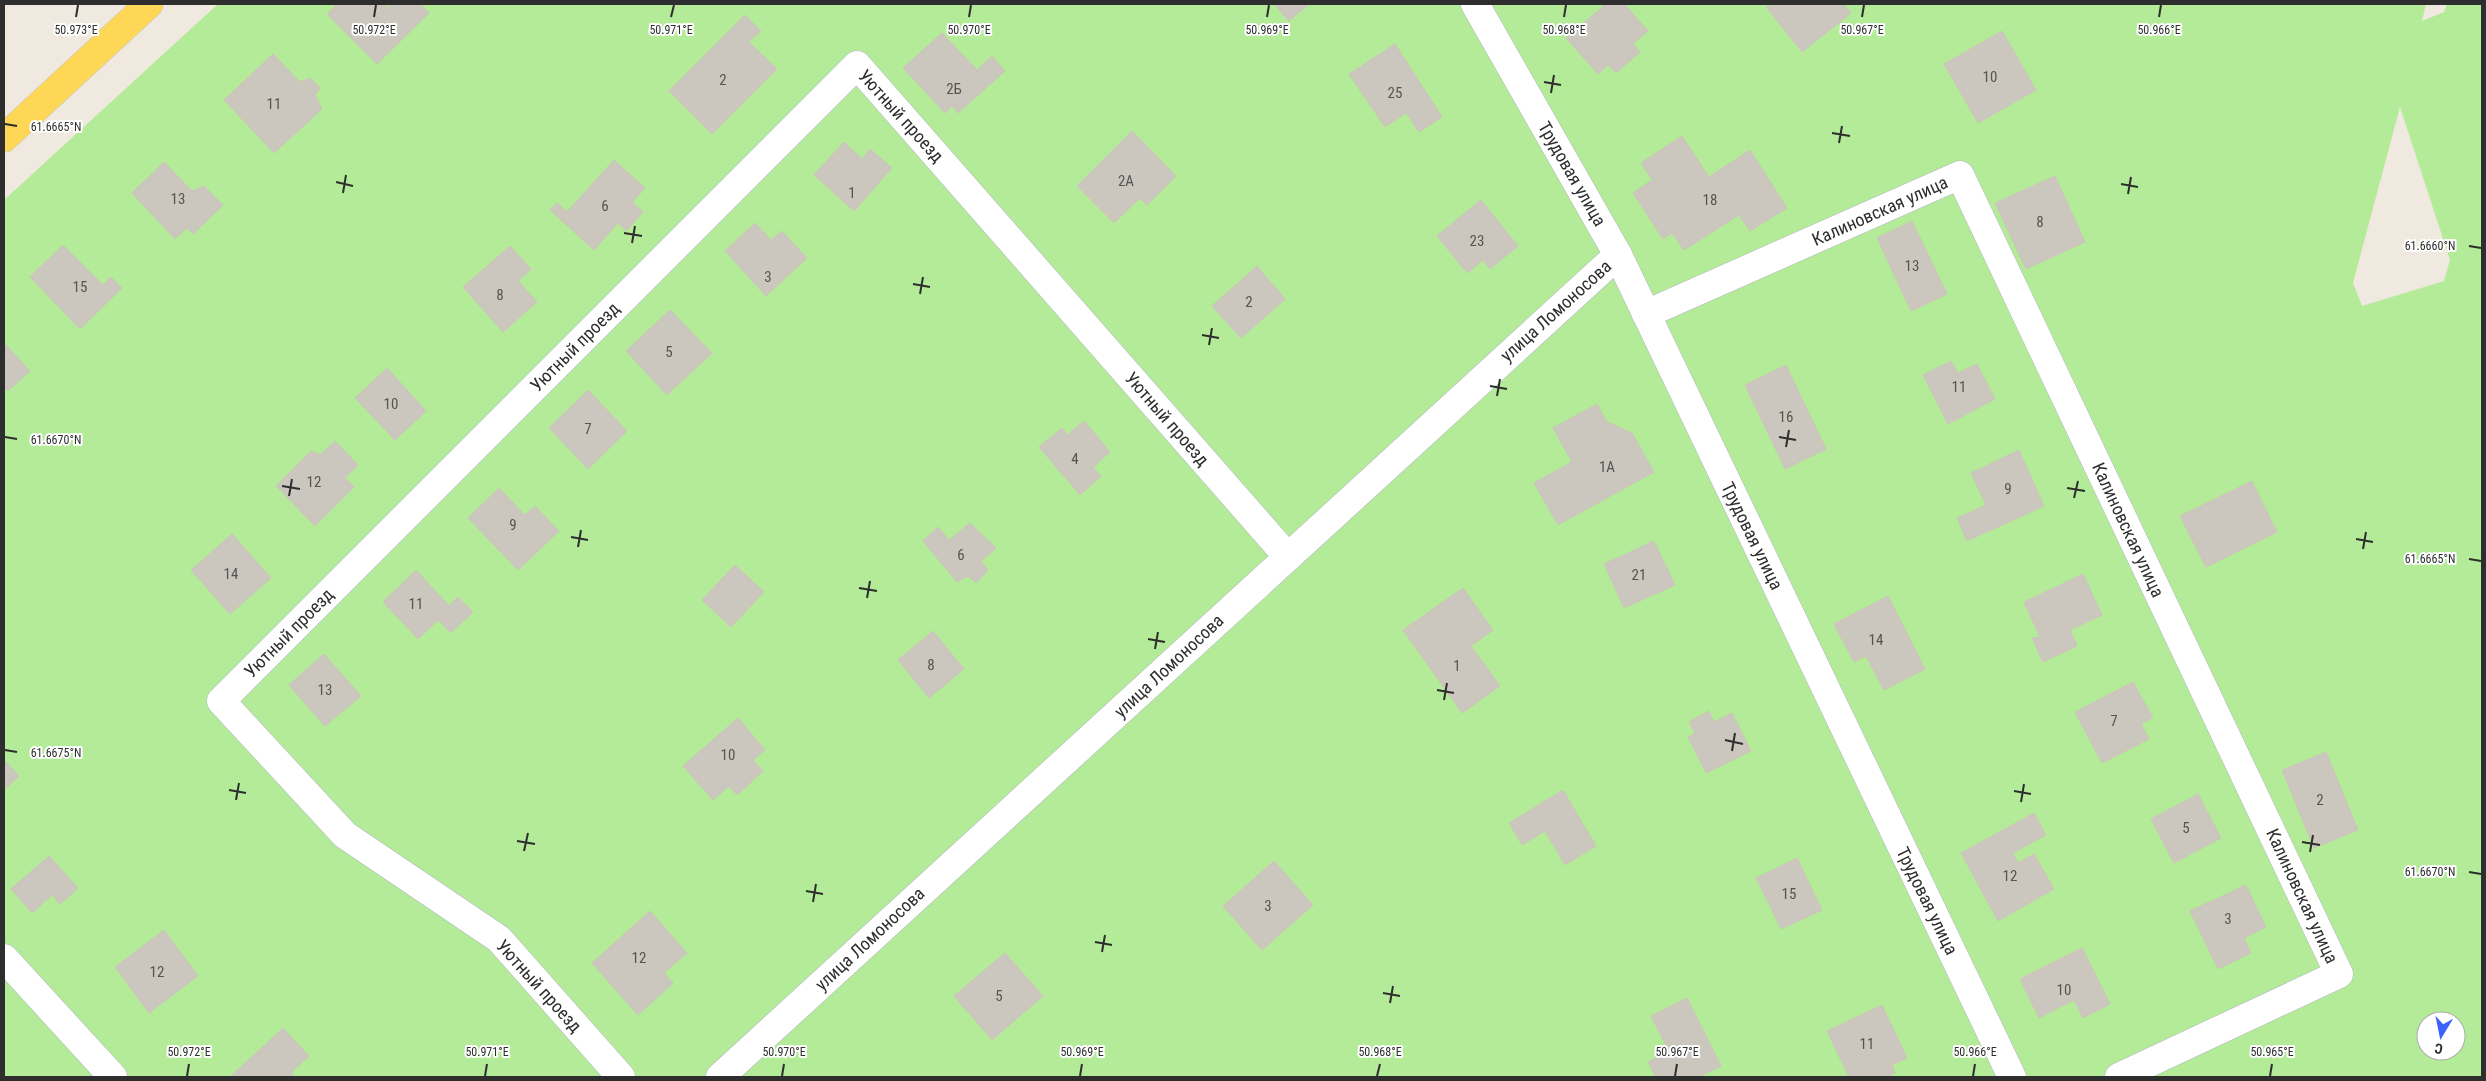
<svg xmlns="http://www.w3.org/2000/svg" width="2486" height="1081" viewBox="0 0 2486 1081" font-family="'Roboto Condensed',sans-serif">
  <style>
    .green { fill: #b4eb98; fill-rule: evenodd }
    .building { fill: #cbc7be; stroke: #ccc5b8 }
    .lines { fill: none; stroke-linecap: round; stroke-linejoin: round }
    .minor-casing { stroke: #b3b6c2; stroke-width: 29 }
    .major-casing { stroke: #c9c9c9; stroke-width: 29 }
    .minor { stroke: #fff; stroke-width: 28 }
    .major { stroke: #fed757; stroke-width: 28 }
    .ticks { fill: none; stroke: #2e2e2e; stroke-width: 2 }
    .labels { text-anchor: middle; stroke-width: 4; stroke-linejoin: round; paint-order: stroke }
    .number-label { font-size: 15px; fill: #555452 }
    .street-label { font-size: 18px; fill: #2e2e2e; stroke: #fff }
    .ticks-label { font-size: 12px; text-anchor: middle; fill: #2e2e2e; stroke: #fff; stroke-width: 4; stroke-linejoin: round; paint-order: stroke }
  </style>
  <rect width="100%" height="100%" fill="#f0e9df"/>
  <!-- green -->
  <path class="green" d="M218,4H2426L2422,21L2444,12L2447,4H2482V1077H4V200ZM2400,107L2450,260L2444,281L2362,306L2353,283ZM2426,1021H2456V1051H2426Z"/>
  <!-- building -->
  <g class="building">
    <polygon points="337,4 385,4 389,8 393,4 420,4 429,13 377,64 327,14"/>
    <polygon points="1274,4 1309,4 1289,21"/>
    <polygon points="1606,4 1624,4 1648,31 1633,44 1640,52 1616,73 1608,65 1598,74 1566,38"/>
    <polygon points="1770,4 1844,4 1851,13 1802,52 1766,7"/>
    <polygon points="745,15 761,31 749,42 777,69 712,134 669,91"/>
    <polygon points="2002,31 2036,90 1978,123 1944,64"/>
    <polygon points="942,33 977,70 992,56 1005,71 958,113 952,106 945,113 903,68"/>
    <polygon points="1395,44 1442,117 1419,132 1406,113 1385,127 1349,74"/>
    <polygon points="273,54 300,82 310,78 320,88 315,95 322,109 274,153 224,100"/>
    <polygon points="1132,131 1176,176 1147,205 1140,198 1114,223 1077,186"/>
    <polygon points="1682,136 1709,177 1750,150 1787,208 1750,231 1739,215 1684,250 1672,233 1663,239 1633,193 1652,180 1641,163"/>
    <polygon points="844,142 862,159 870,149 892,168 854,211 814,175"/>
    <polygon points="614,160 645,188 632,202 643,212 626,231 618,223 594,250 550,210 557,203 567,212"/>
    <polygon points="164,162 192,191 204,186 223,205 193,234 187,228 175,239 132,193"/>
    <polygon points="2055,176 2085,242 2026,269 1995,203"/>
    <polygon points="1481,200 1518,246 1490,269 1483,260 1467,273 1437,236"/>
    <polygon points="1912,221 1947,294 1911,311 1877,238"/>
    <polygon points="755,223 771,240 782,231 807,258 766,296 725,251"/>
    <polygon points="63,245 103,285 111,277 122,288 80,329 30,277"/>
    <polygon points="510,246 531,269 518,281 537,302 503,332 463,287"/>
    <polygon points="1257,266 1285,299 1241,338 1212,306"/>
    <polygon points="670,310 712,353 667,395 626,351"/>
    <polygon points="4,343 30,371 8,391 4,387"/>
    <polygon points="1951,361 1958,373 1977,364 1995,399 1948,424 1923,375"/>
    <polygon points="1786,365 1826,449 1785,469 1745,385"/>
    <polygon points="387,368 426,411 395,440 355,398"/>
    <polygon points="588,390 627,431 588,469 549,428"/>
    <polygon points="1597,404 1607,422 1632,433 1654,472 1558,525 1534,483 1572,462 1553,428"/>
    <polygon points="1084,421 1110,452 1093,467 1101,476 1080,495 1039,447 1062,428 1067,435"/>
    <polygon points="335,441 358,465 345,478 354,487 315,526 276,486 311,451 320,455"/>
    <polygon points="2019,450 2044,506 1967,541 1957,518 1986,505 1971,473"/>
    <polygon points="2252,481 2277,532 2206,567 2180,516"/>
    <polygon points="499,488 525,515 535,506 559,531 518,570 468,518"/>
    <polygon points="970,523 996,548 981,561 988,570 976,583 968,576 957,582 923,541 938,527 949,540"/>
    <polygon points="232,534 271,578 230,614 191,570"/>
    <polygon points="1654,541 1675,585 1624,608 1604,564"/>
    <polygon points="735,565 764,592 731,627 702,600"/>
    <polygon points="416,570 449,606 458,597 473,612 451,633 438,620 418,639 383,602"/>
    <polygon points="2083,574 2102,615 2070,630 2077,646 2043,662 2032,638 2040,637 2024,602"/>
    <polygon points="1463,588 1493,630 1471,646 1500,686 1462,713 1403,630"/>
    <polygon points="1888,596 1925,669 1884,690 1866,656 1854,662 1834,624"/>
    <polygon points="933,631 964,669 929,698 898,660"/>
    <polygon points="324,654 361,696 325,726 289,685"/>
    <polygon points="2133,682 2153,718 2141,724 2149,739 2102,763 2075,712"/>
    <polygon points="1709,711 1714,722 1732,713 1751,751 1706,773 1688,737 1695,733 1689,722"/>
    <polygon points="738,718 765,750 753,760 763,771 737,795 729,786 713,800 683,766"/>
    <polygon points="2326,752 2358,830 2314,848 2282,770"/>
    <polygon points="4,760 19,776 4,790"/>
    <polygon points="1563,790 1596,846 1565,865 1545,831 1522,845 1509,823"/>
    <polygon points="2198,794 2221,838 2174,863 2151,819"/>
    <polygon points="2034,813 2046,835 2013,853 2018,863 2034,854 2054,889 1998,921 1961,853"/>
    <polygon points="49,856 78,888 60,904 52,895 32,913 11,889"/>
    <polygon points="1797,858 1822,910 1781,929 1756,878"/>
    <polygon points="1274,861 1313,905 1262,950 1223,906"/>
    <polygon points="2246,885 2266,927 2244,938 2251,953 2218,969 2190,911"/>
    <polygon points="650,911 687,953 664,973 673,983 638,1015 592,963"/>
    <polygon points="164,930 198,976 149,1013 115,967"/>
    <polygon points="2082,948 2110,1004 2083,1018 2074,1000 2039,1018 2020,979"/>
    <polygon points="1005,953 1043,996 992,1040 954,996"/>
    <polygon points="1687,998 1721,1066 1699,1077 1656,1077 1648,1062 1669,1051 1651,1016"/>
    <polygon points="1882,1005 1907,1058 1892,1065 1895,1073 1886,1077 1849,1077 1827,1031"/>
    <polygon points="283,1028 309,1056 291,1073 295,1077 230,1077"/>
  </g>
  <g class="lines">
    <!-- minor casing -->
    <g class="minor-casing">
      <g id="minor">
        <polyline points="1475,4 1618,255 2012,1077"/>
        <polyline points="1646,314 1960,175 2339,974 2119,1077"/>
        <polyline points="4,958 113,1077"/>
        <polyline points="621,1077 499,939 345,835 221,701 857,65 1288,557"/>
        <polyline points="720,1077 1618,255"/>
      </g>
    </g>
    <!-- major casing -->
    <g class="major-casing">
      <polyline id="major" points="4,138 149,4"/>
    </g>
    <!-- minor -->
    <use href="#minor" class="minor"/>
    <!-- major -->
    <use href="#major" class="major"/>
  </g>
  <!-- ticks -->
  <path class="ticks" d="M76,17L78,5M374,17L376,5M671,17L674,5M969,17L971,5M1267,17L1269,5M1564,17L1566,5M1862,17L1864,5M2159,17L2161,5M1544,82L1561,85M1551,93L1554,75M5,124L17,126M1832,133L1850,136M1839,143L1842,126M336,182L353,186M2121,184L2138,187M343,193L346,175M2128,194L2131,177M624,233L642,236M632,243L635,226M2469,246L2481,248M913,284L930,287M920,294L923,277M1202,335L1219,338M1209,345L1212,328M1490,386L1507,389M1497,396L1500,379M5,437L17,439M1779,437L1796,440M1786,447L1789,430M282,486L300,489M2067,488L2085,491M289,496L292,479M2074,498L2078,481M571,537L588,540M2356,539L2373,542M578,547L581,530M2363,549L2366,532M2469,559L2481,561M859,588L877,591M867,598L870,581M1148,639L1165,642M1155,649L1158,632M1437,690L1454,693M1444,700L1447,683M1725,740L1743,744M5,750L17,752M1732,751L1735,733M229,790L246,793M2014,791L2031,794M236,800L239,783M2021,802L2024,784M517,841L535,844M2302,842L2320,845M524,851L528,833M2310,852L2313,835M2469,872L2481,874M806,891L823,894M813,902L816,884M1095,942L1112,945M1102,952L1105,935M1383,993L1400,996M1390,1003L1393,986M187,1076L189,1064M485,1076L487,1064M782,1076L784,1064M1080,1076L1082,1064M1377,1076L1380,1064M1675,1076L1677,1064M1973,1076L1975,1064M2270,1076L2272,1064"/>
  <g class="labels">
    <!-- number labels -->
    <g class="number-label">
      <text x="1990" y="82">10</text>
      <text x="723" y="85">2</text>
      <text x="954" y="94">2Б</text>
      <text x="1395" y="98">25</text>
      <text x="274" y="109">11</text>
      <text x="1126" y="186">2А</text>
      <text x="852" y="198">1</text>
      <text x="178" y="204">13</text>
      <text x="1710" y="205">18</text>
      <text x="605" y="211">6</text>
      <text x="2040" y="227">8</text>
      <text x="1477" y="246">23</text>
      <text x="1912" y="271">13</text>
      <text x="768" y="282">3</text>
      <text x="80" y="292">15</text>
      <text x="500" y="300">8</text>
      <text x="1249" y="307">2</text>
      <text x="669" y="357">5</text>
      <text x="1959" y="392">11</text>
      <text x="391" y="409">10</text>
      <text x="1786" y="422">16</text>
      <text x="588" y="434">7</text>
      <text x="1075" y="464">4</text>
      <text x="1607" y="472">1А</text>
      <text x="314" y="487">12</text>
      <text x="2008" y="494">9</text>
      <text x="513" y="530">9</text>
      <text x="961" y="560">6</text>
      <text x="231" y="579">14</text>
      <text x="1639" y="580">21</text>
      <text x="416" y="609">11</text>
      <text x="1876" y="645">14</text>
      <text x="931" y="670">8</text>
      <text x="1457" y="671">1</text>
      <text x="325" y="695">13</text>
      <text x="2114" y="726">7</text>
      <text x="728" y="760">10</text>
      <text x="2320" y="805">2</text>
      <text x="2186" y="833">5</text>
      <text x="2010" y="881">12</text>
      <text x="1789" y="899">15</text>
      <text x="1268" y="911">3</text>
      <text x="2228" y="924">3</text>
      <text x="639" y="963">12</text>
      <text x="157" y="977">12</text>
      <text x="2064" y="995">10</text>
      <text x="999" y="1001">5</text>
      <text x="1867" y="1049">11</text>
    </g>
    <!-- street labels -->
    <g class="street-label">
      <text transform="translate(901 116) rotate(48)" y="6">Уютный проезд</text>
      <text transform="translate(1572 174) rotate(60)" y="6">Трудовая улица</text>
      <text transform="translate(1880 211) rotate(-24)" y="6">Калиновская улица</text>
      <text transform="translate(1556 311) rotate(-42)" y="6">улица Ломоносова</text>
      <text transform="translate(575 347) rotate(-45)" y="6">Уютный проезд</text>
      <text transform="translate(1167 419) rotate(49)" y="6">Уютный проезд</text>
      <text transform="translate(2128 530) rotate(65)" y="6">Калиновская улица</text>
      <text transform="translate(1752 536) rotate(64)" y="6">Трудовая улица</text>
      <text transform="translate(289 633) rotate(-45)" y="6">Уютный проезд</text>
      <text transform="translate(1169 666) rotate(-43)" y="6">улица Ломоносова</text>
      <text transform="translate(2302 896) rotate(65)" y="6">Калиновская улица</text>
      <text transform="translate(1927 901) rotate(64)" y="6">Трудовая улица</text>
      <text transform="translate(870 939) rotate(-43)" y="6">улица Ломоносова</text>
      <text transform="translate(539 986) rotate(48)" y="6">Уютный проезд</text>
    </g>
  </g>
  <g class="ticks-label">
    <text x="76" y="34">50.973°E</text>
    <text x="374" y="34">50.972°E</text>
    <text x="671" y="34">50.971°E</text>
    <text x="969" y="34">50.970°E</text>
    <text x="1267" y="34">50.969°E</text>
    <text x="1564" y="34">50.968°E</text>
    <text x="1862" y="34">50.967°E</text>
    <text x="2159" y="34">50.966°E</text>
    <text x="56" y="131">61.6665°N</text>
    <text x="2430" y="250">61.6660°N</text>
    <text x="56" y="444">61.6670°N</text>
    <text x="2430" y="563">61.6665°N</text>
    <text x="56" y="757">61.6675°N</text>
    <text x="2430" y="876">61.6670°N</text>
    <text x="189" y="1056">50.972°E</text>
    <text x="487" y="1056">50.971°E</text>
    <text x="784" y="1056">50.970°E</text>
    <text x="1082" y="1056">50.969°E</text>
    <text x="1380" y="1056">50.968°E</text>
    <text x="1677" y="1056">50.967°E</text>
    <text x="1975" y="1056">50.966°E</text>
    <text x="2272" y="1056">50.965°E</text>
  </g>
  <!-- border -->
  <rect width="2486" height="1081" fill="none" stroke="#2e2e2e" stroke-width="10"/>
  <!-- north arrow -->
  <g transform="translate(2441 1036) rotate(190)"><circle r="24" fill="#ffffff" stroke="#ababab"/>
  <path d="M0-4L9 19L0 12L-9 19Z" fill="#3d61ff"/>
  <text y="-8" font-size="14" font-weight="bold" text-anchor="middle" fill="#2e2e2e">С</text>
  </g>
</svg>
